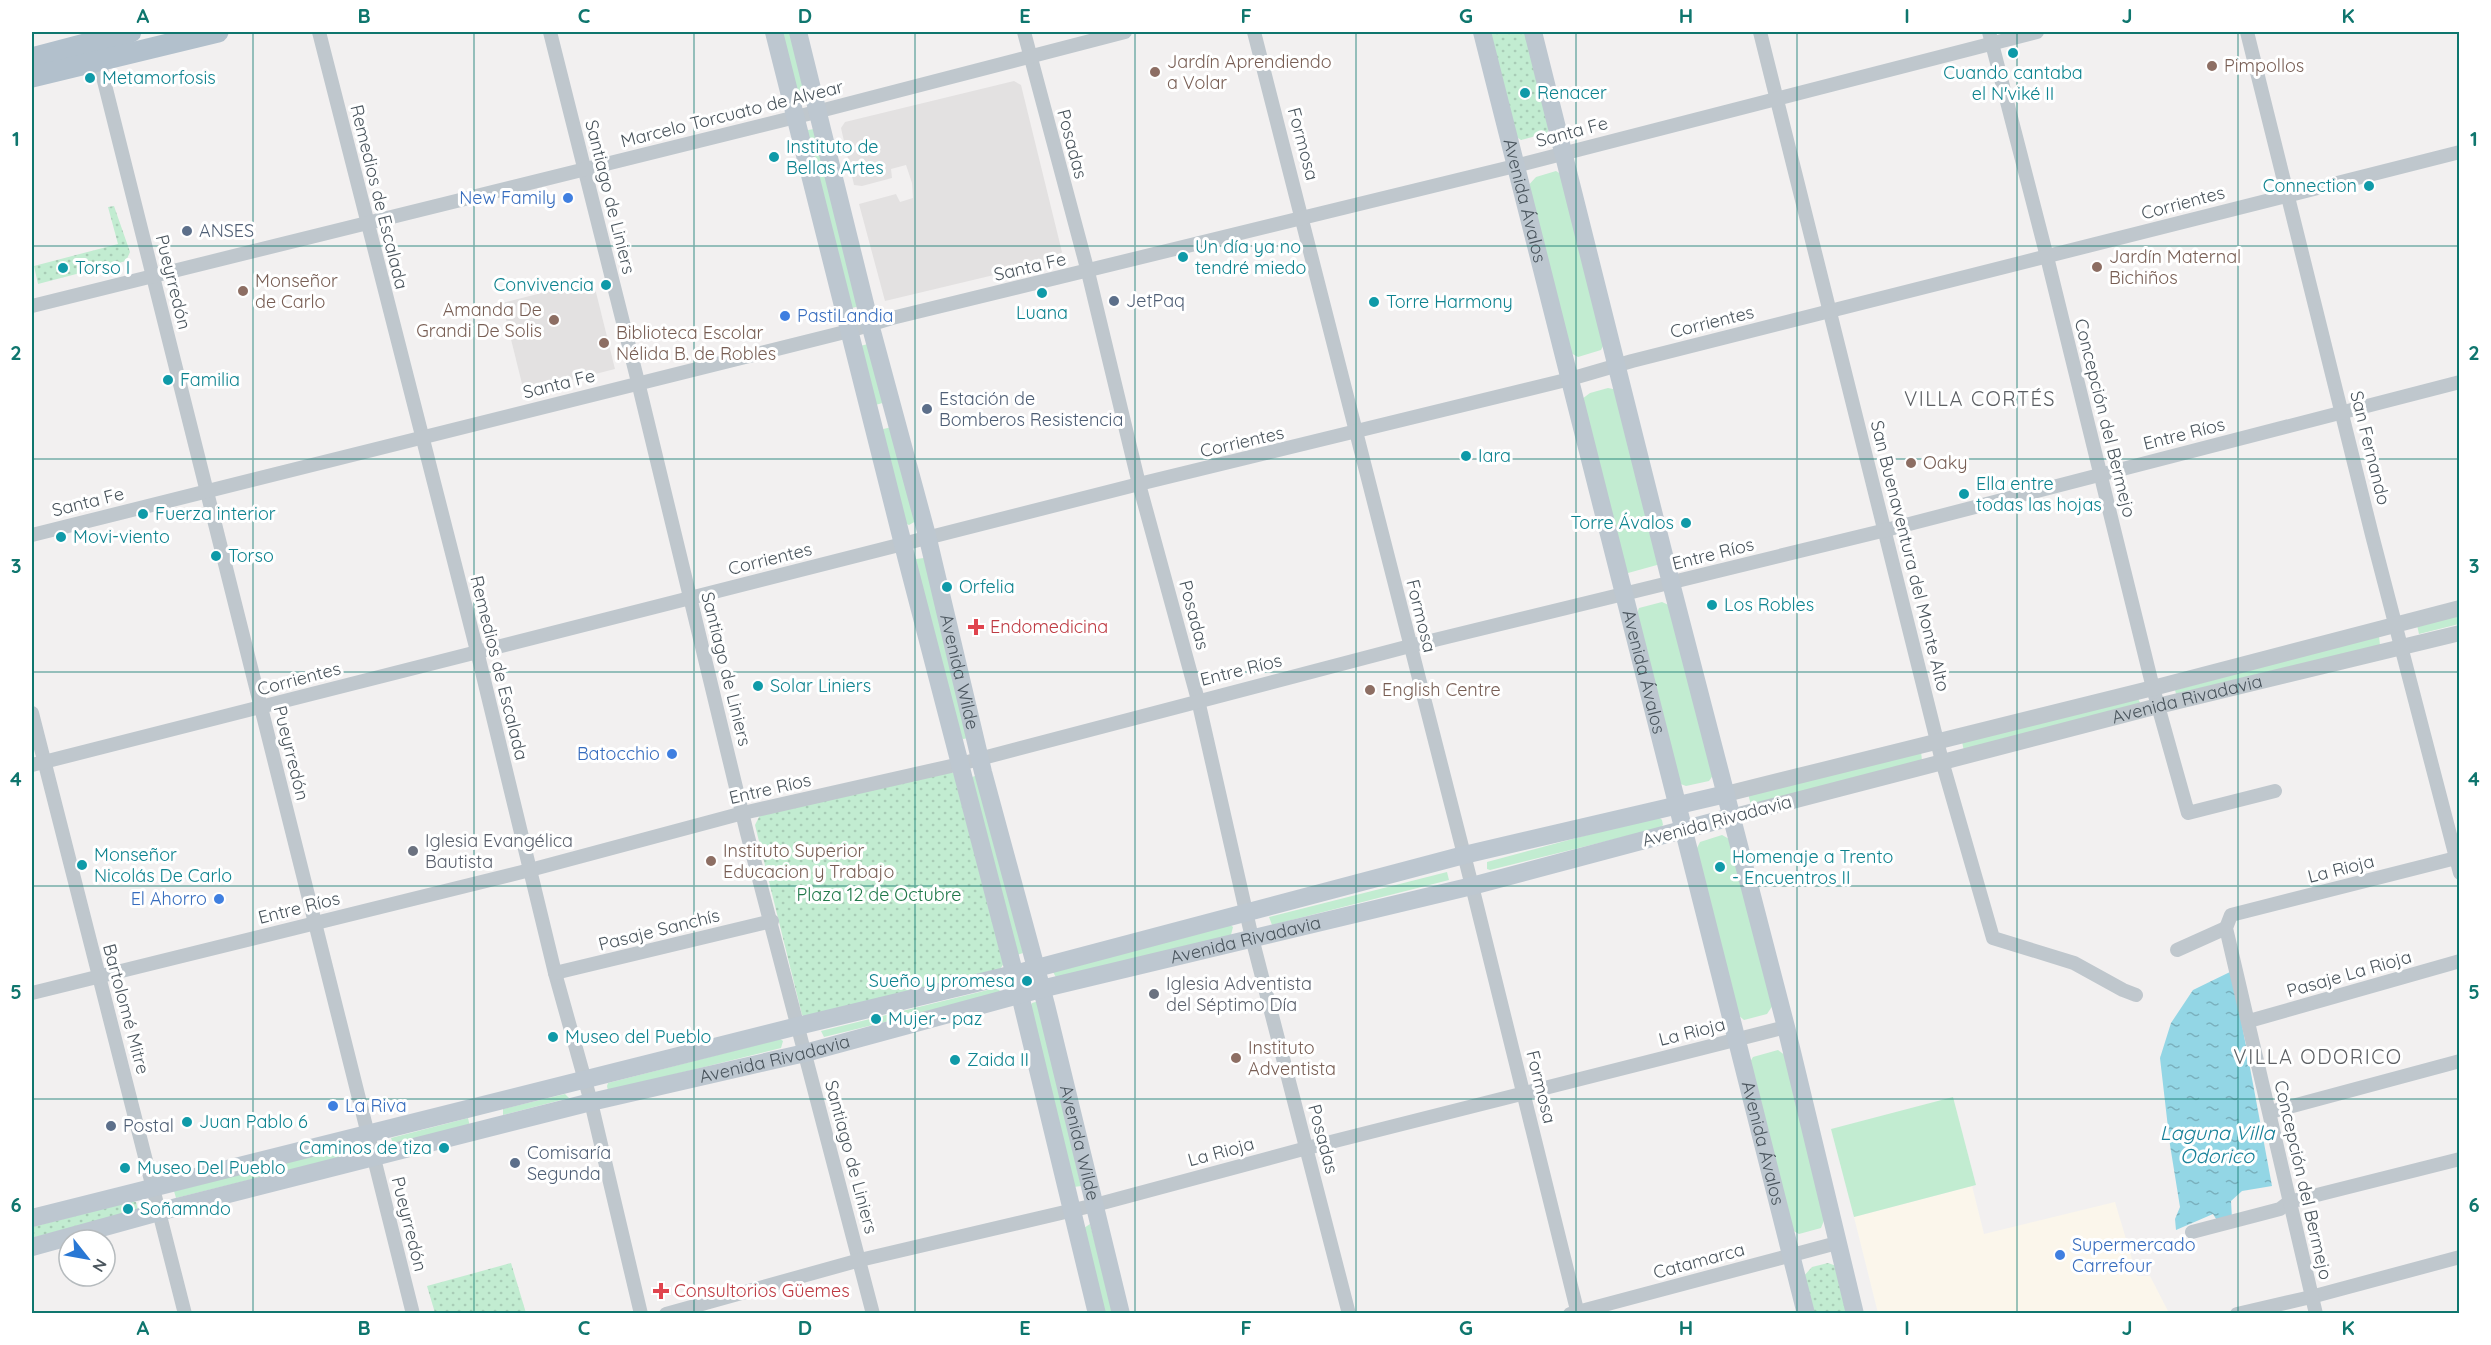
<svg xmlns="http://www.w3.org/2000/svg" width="2491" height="1345" viewBox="0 0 2491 1345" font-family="Quicksand,sans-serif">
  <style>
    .commercial { fill: #fbf6eb }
    .education { fill: #e3e1e1 }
    .grass { fill: #c2ecd1 }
    .park { fill: url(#park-dots) }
    .water { fill: url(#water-ripples) }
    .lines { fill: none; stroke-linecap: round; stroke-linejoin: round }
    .minor { stroke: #bfc7cd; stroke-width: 14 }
    .tertiary { stroke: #bfc7cd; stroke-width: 16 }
    .secondary { stroke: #bdc7d0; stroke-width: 18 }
    .primary { stroke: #b2c0cc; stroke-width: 21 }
    .grid { fill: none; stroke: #0f766e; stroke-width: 1.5; stroke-opacity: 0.55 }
    .culture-dot { fill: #0f9aa8; stroke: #fff; stroke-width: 2 }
    .education-dot { fill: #8d6e63; stroke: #fff; stroke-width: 2 }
    .shop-dot { fill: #3f7fe0; stroke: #fff; stroke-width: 2 }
    .service-dot { fill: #5c6f8a; stroke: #fff; stroke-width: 2 }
    .health-dot { fill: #e0444e; stroke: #fff; stroke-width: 2 }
    .worship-dot { fill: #6b7280; stroke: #fff; stroke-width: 2 }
    .labels { text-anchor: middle; stroke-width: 6; stroke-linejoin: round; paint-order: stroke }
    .education-label { font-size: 18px; fill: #785e54; stroke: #fff; text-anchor: start }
    .culture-label { font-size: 18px; fill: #0d838f; stroke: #fff; text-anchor: start }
    .street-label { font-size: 18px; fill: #49545c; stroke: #fff }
    .shop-label { font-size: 18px; fill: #366cbe; stroke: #fff; text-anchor: end }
    .service-label { font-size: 18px; fill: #4e5e75; stroke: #fff; text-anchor: start }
    .health-label { font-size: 18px; fill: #be3a42; stroke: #fff; text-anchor: start }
    .worship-label { font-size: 18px; fill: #5b616d; stroke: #fff; text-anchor: start }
    .park-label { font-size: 18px; fill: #1f7849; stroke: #fff }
    .neighbourhood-label { font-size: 20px; letter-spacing: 1.5px; fill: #5d6064; stroke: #fff }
    .water-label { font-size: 20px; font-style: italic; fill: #188199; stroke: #fff }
    .neatline { fill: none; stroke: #0f766e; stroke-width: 2 }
    .grid-label { font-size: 20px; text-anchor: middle; font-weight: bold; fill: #0f766e }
  </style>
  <defs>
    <pattern id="park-dots" width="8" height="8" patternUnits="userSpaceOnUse" patternTransform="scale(1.5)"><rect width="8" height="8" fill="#c2ecd1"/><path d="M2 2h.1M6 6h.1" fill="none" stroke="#a8ccb6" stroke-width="1.8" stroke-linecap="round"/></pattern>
    <pattern id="water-ripples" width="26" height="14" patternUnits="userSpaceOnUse" patternTransform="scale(1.5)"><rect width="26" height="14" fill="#93d6e5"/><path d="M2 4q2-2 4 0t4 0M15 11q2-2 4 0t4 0" fill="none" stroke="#7ab0bd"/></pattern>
  </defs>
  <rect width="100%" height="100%" fill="#f2f0f0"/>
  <!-- commercial -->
  <polygon class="commercial" points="1972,1186 1984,1234 2115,1202 2137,1276 2150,1276 2169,1313 1878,1313 1854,1217"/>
  <!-- education -->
  <g class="education">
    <polygon points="1014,81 1021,85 1062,252 1057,260 885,301 859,204 896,194 900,202 913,198 912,183 906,165 891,169 892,178 862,186 854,185 841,128 845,122"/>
    <polygon points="593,280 615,369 524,392 502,303"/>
  </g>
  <!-- grass -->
  <g class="grass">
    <polygon points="780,32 793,32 806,91 800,94 795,91"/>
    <polygon points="814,129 860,306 852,308 805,134 808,130"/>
    <polygon points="1556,171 1564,176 1606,340 1601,350 1578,357 1569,352 1527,187 1536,177"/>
    <polygon points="868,344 886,402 872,406 860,346"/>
    <polygon points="1608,388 1618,390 1658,558 1657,565 1628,573 1622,567 1582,399 1590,393"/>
    <polygon points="896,426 916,521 909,525 903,522 879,430"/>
    <polygon points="924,558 969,738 963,739 960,737 915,562 916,559"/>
    <polygon points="1662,602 1671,606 1714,774 1709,781 1686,786 1678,783 1635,619 1639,608"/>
    <polygon points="2459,615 2459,624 2419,634 2417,625"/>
    <polygon points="2379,636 2380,645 2176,694 2175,690"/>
    <polygon points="2138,698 2140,703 1964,751 1962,742"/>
    <polygon points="1921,751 1922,761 1751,806 1748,793"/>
    <polygon points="978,775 1023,953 1017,955 972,777"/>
    <polygon points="1658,816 1662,820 1663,825 1660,828 1490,870 1487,869 1487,862"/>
    <polygon points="1722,835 1731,840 1773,1005 1767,1014 1744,1020 1736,1013 1695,852 1700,842"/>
    <polygon points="1447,872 1449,880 1272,925 1269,917"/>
    <polygon points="1229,924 1233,927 1231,935 1057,979 1053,972"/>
    <polygon points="1000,987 999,994 824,1037 821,1031"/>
    <polygon points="1039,1001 1081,1186 1074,1187 1030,1007 1032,1003"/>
    <polygon points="780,1039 783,1041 781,1048 611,1090 608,1091 607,1086 608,1083"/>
    <polygon points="1778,1050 1786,1056 1825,1218 1821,1228 1799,1234 1790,1229 1750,1062 1753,1057"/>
    <polygon points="565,1094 569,1098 503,1115 503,1109"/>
    <polygon points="1953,1097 1976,1185 1854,1217 1831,1129"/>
    <polygon points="468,1118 470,1127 393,1144 391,1138"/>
    <polygon points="350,1147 353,1149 355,1154 176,1198 174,1191"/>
    <polygon points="1090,1224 1114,1313 1104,1313 1084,1228"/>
  </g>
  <!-- park -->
  <g class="park">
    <polygon points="1488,32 1527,32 1551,124 1547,133 1521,140 1512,134"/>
    <polygon points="114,206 130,252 126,261 38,284 34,266 118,244 108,207"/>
    <polygon points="951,772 958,776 1004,963 999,971 809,1019 802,1015 755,825 760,815"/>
    <polygon points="133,1201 136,1202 138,1210 32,1238 32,1227"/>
    <polygon points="511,1263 526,1313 435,1313 427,1286"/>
    <polygon points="1828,1263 1839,1267 1851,1313 1812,1313 1803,1277 1812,1267"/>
  </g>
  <!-- water -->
  <polygon class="water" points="2232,971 2272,1186 2242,1191 2231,1201 2232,1219 2218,1222 2213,1214 2176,1230 2175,1219 2180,1207 2170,1145 2160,1058 2171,1023 2193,990"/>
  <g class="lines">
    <!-- minor -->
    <g class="minor">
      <polyline points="319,32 477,651 555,973 591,1102 641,1314"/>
      <polyline points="550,32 638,382 747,833 873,1314"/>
      <polyline points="1024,32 1088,272 1139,484 1198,700 1252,938 1349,1314"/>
      <polyline points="1254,32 1472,886 1578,1314"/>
      <polyline points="1760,32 1942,761 1993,938 2074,963 2123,990 2136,995"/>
      <polyline points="1989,32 2047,257 2153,688 2188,813 2275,791"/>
      <polyline points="2247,32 2372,535 2460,873"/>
      <polyline points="97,53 413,1314"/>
      <polyline points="32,306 816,112 1125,32"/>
      <polyline points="32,535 849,331 892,318 1515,166 2037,32"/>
      <polyline points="32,713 185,1314"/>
      <polyline points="32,765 1139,484 1570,379 1632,361 2460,152"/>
      <polyline points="2177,950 2226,928"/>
      <polyline points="555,973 772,921"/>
      <polyline points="32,993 530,870 743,813 960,764 1410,646 1886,530 2460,382"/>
      <polyline points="2249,1021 2460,961"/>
      <polyline points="2270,1112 2460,1061"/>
      <polyline points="2192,1232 2280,1209 2289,1202 2460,1159"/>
      <polyline points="666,1314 860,1260 1095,1205 1307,1148 1786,1027"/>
      <polyline points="1570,1314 1837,1243"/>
      <polyline points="2237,1314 2311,1297 2460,1257"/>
      <polyline points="2316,1314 2226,928 2231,915 2460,857"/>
    </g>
    <!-- tertiary -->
    <g class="tertiary">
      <polyline points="1726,794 2153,688 2460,608"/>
      <path id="s1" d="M1731,817L2158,706L2460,633"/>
    </g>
    <!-- secondary -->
    <g class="secondary">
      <polyline points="774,32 907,560 1020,995 1097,1314"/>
      <path id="s2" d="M798,32L870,324L928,539L983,772L1046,1005L1121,1314"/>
      <path id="s3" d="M1482,32L1806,1314"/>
      <polyline points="1533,32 1671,583 1786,1027 1855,1314"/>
      <polyline points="32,1218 798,1026 1014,974 1464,855 1726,794"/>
      <path id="s4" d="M32,1247L177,1207L591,1102L805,1053L1041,989L1472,886L1731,817"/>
    </g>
    <!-- primary -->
    <g class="primary">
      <polyline points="32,58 131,32"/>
      <polyline points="32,77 218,32"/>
    </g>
  </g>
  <!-- grid -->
  <path class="grid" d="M253,32V1314M474,32V1314M694,32V1314M915,32V1314M1135,32V1314M1356,32V1314M1576,32V1314M1797,32V1314M2017,32V1314M2238,32V1314M32,246H2460M32,459H2460M32,672H2460M32,886H2460M32,1099H2460"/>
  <!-- markers -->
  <g class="culture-dot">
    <circle cx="2013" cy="53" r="6"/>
    <circle cx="90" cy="78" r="6"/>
    <circle cx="1525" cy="93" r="6"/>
    <circle cx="774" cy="157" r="6"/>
    <circle cx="2369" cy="186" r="6"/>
    <circle cx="1183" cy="257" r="6"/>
    <circle cx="63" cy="268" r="6"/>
    <circle cx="606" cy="285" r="6"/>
    <circle cx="1042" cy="293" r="6"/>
    <circle cx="1374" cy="302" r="6"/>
    <circle cx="168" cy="380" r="6"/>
    <circle cx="1466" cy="456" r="6"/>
    <circle cx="1964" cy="494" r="6"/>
    <circle cx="143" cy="514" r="6"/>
    <circle cx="1686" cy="523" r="6"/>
    <circle cx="61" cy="537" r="6"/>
    <circle cx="216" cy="556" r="6"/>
    <circle cx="947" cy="587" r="6"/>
    <circle cx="1712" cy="605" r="6"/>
    <circle cx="758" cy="686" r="6"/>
    <circle cx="82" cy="865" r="6"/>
    <circle cx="1720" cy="867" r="6"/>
    <circle cx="1027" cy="981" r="6"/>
    <circle cx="876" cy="1019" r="6"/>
    <circle cx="553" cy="1037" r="6"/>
    <circle cx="955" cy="1060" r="6"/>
    <circle cx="187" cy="1122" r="6"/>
    <circle cx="444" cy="1148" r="6"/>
    <circle cx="125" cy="1168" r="6"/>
    <circle cx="128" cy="1209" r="6"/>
  </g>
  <g class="education-dot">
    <circle cx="2212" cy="66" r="6"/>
    <circle cx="1155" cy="72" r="6"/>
    <circle cx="2097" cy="267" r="6"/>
    <circle cx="243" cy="291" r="6"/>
    <circle cx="554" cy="320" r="6"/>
    <circle cx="604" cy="343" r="6"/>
    <circle cx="1911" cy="463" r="6"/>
    <circle cx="1370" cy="690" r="6"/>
    <circle cx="711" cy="861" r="6"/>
    <circle cx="1236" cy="1058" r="6"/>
  </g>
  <g class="shop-dot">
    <circle cx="568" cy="198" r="6"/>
    <circle cx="785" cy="316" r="6"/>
    <circle cx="672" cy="754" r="6"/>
    <circle cx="219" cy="899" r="6"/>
    <circle cx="333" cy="1106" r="6"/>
    <circle cx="2060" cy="1255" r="6"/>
  </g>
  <g class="service-dot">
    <circle cx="187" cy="231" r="6"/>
    <circle cx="1114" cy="301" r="6"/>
    <circle cx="927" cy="409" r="6"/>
    <circle cx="111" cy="1126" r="6"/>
    <circle cx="515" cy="1163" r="6"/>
  </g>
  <g class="health-dot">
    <path d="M973 618h6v6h6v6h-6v6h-6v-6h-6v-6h6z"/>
    <path d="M658 1282h6v6h6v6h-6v6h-6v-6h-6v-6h6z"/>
  </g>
  <g class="worship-dot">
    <circle cx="413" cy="851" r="6"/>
    <circle cx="1154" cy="994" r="6"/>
  </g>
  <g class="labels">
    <!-- education labels -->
    <g class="education-label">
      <text x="1167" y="68">Jardín Aprendiendo<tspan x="1167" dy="21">a Volar</tspan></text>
      <text x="2224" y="72">Pimpollos</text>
      <text x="2109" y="263">Jardín Maternal<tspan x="2109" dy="21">Bichiños</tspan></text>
      <text x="255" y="287">Monseñor<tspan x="255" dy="21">de Carlo</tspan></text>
      <text x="542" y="316" text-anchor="end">Amanda De<tspan x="542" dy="21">Grandi De Solis</tspan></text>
      <text x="616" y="339">Biblioteca Escolar<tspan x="616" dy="21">Nélida B. de Robles</tspan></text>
      <text x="1923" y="469">Oaky</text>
      <text x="1382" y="696">English Centre</text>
      <text x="723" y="857">Instituto Superior<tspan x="723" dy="21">Educacion y Trabajo</tspan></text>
      <text x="1248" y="1054">Instituto<tspan x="1248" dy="21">Adventista</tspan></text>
    </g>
    <!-- culture labels -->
    <g class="culture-label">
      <text x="2013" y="79" text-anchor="middle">Cuando cantaba<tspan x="2013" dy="21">el N'viké II</tspan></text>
      <text x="102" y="84">Metamorfosis</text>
      <text x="1537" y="99">Renacer</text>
      <text x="786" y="153">Instituto de<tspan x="786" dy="21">Bellas Artes</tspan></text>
      <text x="2357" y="192" text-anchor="end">Connection</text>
      <text x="1195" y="253">Un día ya no<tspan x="1195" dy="21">tendré miedo</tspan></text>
      <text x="75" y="274">Torso I</text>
      <text x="594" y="291" text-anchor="end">Convivencia</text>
      <text x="1386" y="308">Torre Harmony</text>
      <text x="1042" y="319" text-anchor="middle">Luana</text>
      <text x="180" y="386">Familia</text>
      <text x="1478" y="462">Iara</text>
      <text x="1976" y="490">Ella entre<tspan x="1976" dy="21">todas las hojas</tspan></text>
      <text x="155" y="520">Fuerza interior</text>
      <text x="1674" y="529" text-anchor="end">Torre Ávalos</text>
      <text x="73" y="543">Movi-viento</text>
      <text x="228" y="562">Torso</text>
      <text x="959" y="593">Orfelia</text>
      <text x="1724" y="611">Los Robles</text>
      <text x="770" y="692">Solar Liniers</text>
      <text x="94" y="861">Monseñor<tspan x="94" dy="21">Nicolás De Carlo</tspan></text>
      <text x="1732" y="863">Homenaje a Trento<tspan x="1732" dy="21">- Encuentros II</tspan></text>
      <text x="1015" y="987" text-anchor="end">Sueño y promesa</text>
      <text x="888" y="1025">Mujer - paz</text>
      <text x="565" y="1043">Museo del Pueblo</text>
      <text x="967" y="1066">Zaida II</text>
      <text x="199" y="1128">Juan Pablo 6</text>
      <text x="432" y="1154" text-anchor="end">Caminos de tiza</text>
      <text x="137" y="1174">Museo Del Pueblo</text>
      <text x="140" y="1215">Soñamndo</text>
    </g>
    <!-- street labels -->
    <g class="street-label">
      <text transform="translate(732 114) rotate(-14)" y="6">Marcelo Torcuato de Alvear</text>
      <text transform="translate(1572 132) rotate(-15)" y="6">Santa Fe</text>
      <text transform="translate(1072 144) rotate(75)" y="6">Posadas</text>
      <text transform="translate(1303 144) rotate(75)" y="6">Formosa</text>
      <text transform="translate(379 197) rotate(76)" y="6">Remedios de Escalada</text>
      <text transform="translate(610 197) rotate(76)" y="6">Santiago de Liniers</text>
      <text dy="6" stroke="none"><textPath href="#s3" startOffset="174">Avenida Ávalos</textPath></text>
      <text transform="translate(2183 203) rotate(-15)" y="6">Corrientes</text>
      <text transform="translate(1030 267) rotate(-13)" y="6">Santa Fe</text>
      <text transform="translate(173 282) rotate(76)" y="6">Pueyrredón</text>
      <text transform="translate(1712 322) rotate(-14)" y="6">Corrientes</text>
      <text transform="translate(559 384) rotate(-14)" y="6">Santa Fe</text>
      <text transform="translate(2105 418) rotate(76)" y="6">Concepción del Bermejo</text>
      <text transform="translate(2184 434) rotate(-14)" y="6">Entre Ríos</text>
      <text transform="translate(1242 442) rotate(-13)" y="6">Corrientes</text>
      <text transform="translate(2370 448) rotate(76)" y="6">San Fernando</text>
      <text transform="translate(88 502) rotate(-14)" y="6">Santa Fe</text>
      <text transform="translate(1713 554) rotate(-14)" y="6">Entre Ríos</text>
      <text transform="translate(1910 556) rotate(76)" y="6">San Buenaventura del Monte Alto</text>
      <text transform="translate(770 559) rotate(-14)" y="6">Corrientes</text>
      <text transform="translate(1194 615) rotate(75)" y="6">Posadas</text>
      <text transform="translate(1421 616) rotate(76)" y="6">Formosa</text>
      <text transform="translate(499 668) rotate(76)" y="6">Remedios de Escalada</text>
      <text transform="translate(726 669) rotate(76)" y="6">Santiago de Liniers</text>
      <text transform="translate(1241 670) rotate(-14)" y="6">Entre Ríos</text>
      <text dy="6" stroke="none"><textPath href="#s2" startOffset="660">Avenida Wilde</textPath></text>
      <text dy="6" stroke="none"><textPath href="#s3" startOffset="660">Avenida Ávalos</textPath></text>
      <text transform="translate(299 679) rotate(-15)" y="6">Corrientes</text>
      <text dy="6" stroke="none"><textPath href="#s1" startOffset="471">Avenida Rivadavia</textPath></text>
      <text transform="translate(291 753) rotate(76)" y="6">Pueyrredón</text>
      <text transform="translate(770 789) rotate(-13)" y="6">Entre Ríos</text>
      <text transform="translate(1717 821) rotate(-15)" y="6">Avenida Rivadavia</text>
      <text transform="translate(2341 869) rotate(-14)" y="6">La Rioja</text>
      <text transform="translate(299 908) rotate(-14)" y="6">Entre Ríos</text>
      <text transform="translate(659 930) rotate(-14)" y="6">Pasaje Sanchís</text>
      <text dy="6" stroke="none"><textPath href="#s4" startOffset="1252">Avenida Rivadavia</textPath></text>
      <text transform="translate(2349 974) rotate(-16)" y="6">Pasaje La Rioja</text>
      <text transform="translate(126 1009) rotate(75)" y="6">Bartolomé Mitre</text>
      <text transform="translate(1692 1032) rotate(-14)" y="6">La Rioja</text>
      <text dy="6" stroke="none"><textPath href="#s4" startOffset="766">Avenida Rivadavia</textPath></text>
      <text transform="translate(1541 1087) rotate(76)" y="6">Formosa</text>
      <text transform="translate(1323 1139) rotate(75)" y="6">Posadas</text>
      <text dy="6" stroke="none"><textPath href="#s2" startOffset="1146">Avenida Wilde</textPath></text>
      <text dy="6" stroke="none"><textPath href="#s3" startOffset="1146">Avenida Ávalos</textPath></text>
      <text transform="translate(1221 1152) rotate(-15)" y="6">La Rioja</text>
      <text transform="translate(851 1157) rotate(75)" y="6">Santiago de Liniers</text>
      <text transform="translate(2303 1180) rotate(77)" y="6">Concepción del Bermejo</text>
      <text transform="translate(409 1224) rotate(76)" y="6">Pueyrredón</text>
      <text transform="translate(1699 1261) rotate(-15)" y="6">Catamarca</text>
    </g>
    <!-- shop labels -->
    <g class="shop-label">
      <text x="556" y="204">New Family</text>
      <text x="797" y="322" text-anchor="start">PastiLandia</text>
      <text x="660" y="760">Batocchio</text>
      <text x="207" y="905">El Ahorro</text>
      <text x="345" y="1112" text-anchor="start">La Riva</text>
      <text x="2072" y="1251" text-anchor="start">Supermercado<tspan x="2072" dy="21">Carrefour</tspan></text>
    </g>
    <!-- service labels -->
    <g class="service-label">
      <text x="199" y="237">ANSES</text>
      <text x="1126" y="307">JetPaq</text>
      <text x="939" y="405">Estación de<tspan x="939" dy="21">Bomberos Resistencia</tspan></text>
      <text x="123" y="1132">Postal</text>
      <text x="527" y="1159">Comisaría<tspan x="527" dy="21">Segunda</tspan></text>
    </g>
    <!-- health labels -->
    <g class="health-label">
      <text x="990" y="633">Endomedicina</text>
      <text x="674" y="1297">Consultorios Güemes</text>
    </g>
    <!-- worship labels -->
    <g class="worship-label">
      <text x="425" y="847">Iglesia Evangélica<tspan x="425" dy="21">Bautista</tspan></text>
      <text x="1166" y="990">Iglesia Adventista<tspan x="1166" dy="21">del Séptimo Día</tspan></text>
    </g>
    <!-- park labels -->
    <g class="park-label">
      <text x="879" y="901">Plaza 12 de Octubre</text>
    </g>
    <!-- neighbourhood labels -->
    <g class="neighbourhood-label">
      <text x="1980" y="406">VILLA CORTÉS</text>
      <text x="2318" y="1064">VILLA ODORICO</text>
    </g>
    <!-- water labels -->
    <g class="water-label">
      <text x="2217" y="1140">Laguna Villa<tspan x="2217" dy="23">Odorico</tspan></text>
    </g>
  </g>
  <!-- border -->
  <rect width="2491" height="1345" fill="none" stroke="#ffffff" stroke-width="66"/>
  <!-- north arrow -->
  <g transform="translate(87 1258) rotate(121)"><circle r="28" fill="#ffffff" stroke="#b6bbbe" stroke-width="1.5"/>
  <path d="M0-4.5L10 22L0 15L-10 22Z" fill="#2877d4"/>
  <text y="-9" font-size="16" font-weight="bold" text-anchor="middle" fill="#49545c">N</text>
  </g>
  <rect x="33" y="33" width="2425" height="1279" class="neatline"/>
  <g class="grid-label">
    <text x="143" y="23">A</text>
    <text x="364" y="23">B</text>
    <text x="584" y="23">C</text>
    <text x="805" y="23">D</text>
    <text x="1025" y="23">E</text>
    <text x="1246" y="23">F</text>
    <text x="1466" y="23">G</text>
    <text x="1686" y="23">H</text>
    <text x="1907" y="23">I</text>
    <text x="2127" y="23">J</text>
    <text x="2348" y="23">K</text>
    <text x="16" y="146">1</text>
    <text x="2474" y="146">1</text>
    <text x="16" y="360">2</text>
    <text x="2474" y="360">2</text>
    <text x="16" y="573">3</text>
    <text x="2474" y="573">3</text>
    <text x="16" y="786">4</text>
    <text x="2474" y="786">4</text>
    <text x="16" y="999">5</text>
    <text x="2474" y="999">5</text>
    <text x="16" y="1212">6</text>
    <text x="2474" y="1212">6</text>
    <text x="143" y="1335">A</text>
    <text x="364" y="1335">B</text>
    <text x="584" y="1335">C</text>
    <text x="805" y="1335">D</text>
    <text x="1025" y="1335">E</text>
    <text x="1246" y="1335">F</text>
    <text x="1466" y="1335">G</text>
    <text x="1686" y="1335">H</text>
    <text x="1907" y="1335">I</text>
    <text x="2127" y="1335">J</text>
    <text x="2348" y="1335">K</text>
  </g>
</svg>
